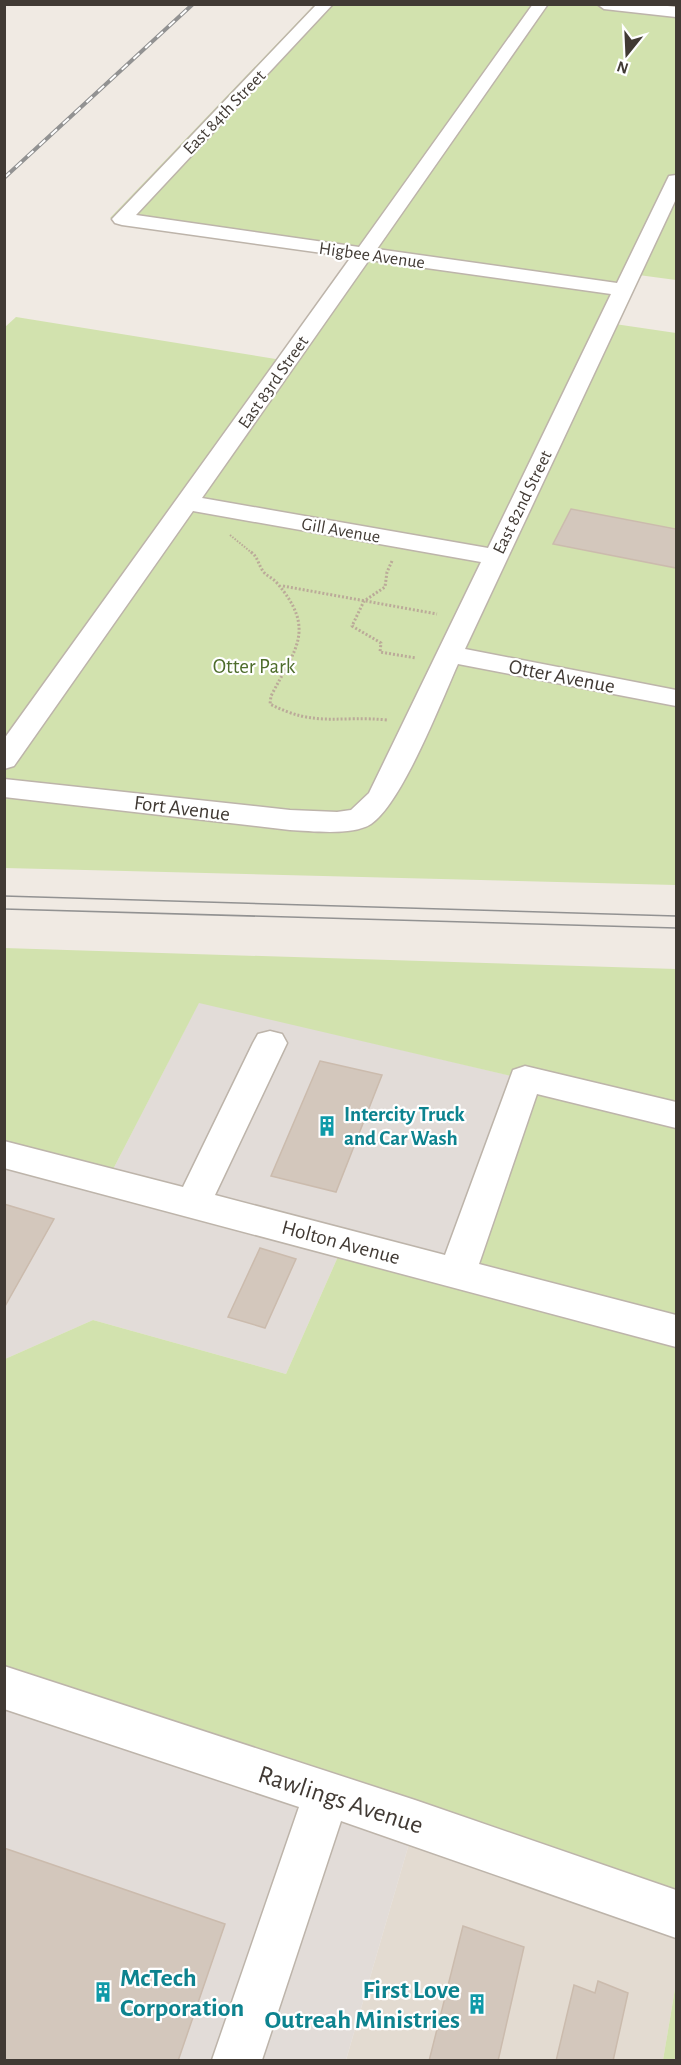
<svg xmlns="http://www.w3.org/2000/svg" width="681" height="2065" viewBox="0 0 681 2065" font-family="'Alegreya Sans',sans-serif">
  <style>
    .residential { fill: #e3dbd1 }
    .industrial { fill: #e2dcd8 }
    .green { fill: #d2e2ae }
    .building { fill: #d3c7bc; stroke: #cbbbad; stroke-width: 1.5 }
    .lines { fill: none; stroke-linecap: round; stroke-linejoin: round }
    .minor-casing { stroke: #bdb4aa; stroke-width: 3 }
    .path-far1 { stroke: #ba9; stroke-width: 2; stroke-dasharray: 1.5 1.5; stroke-linecap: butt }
    .path { stroke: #ba9; stroke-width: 3; stroke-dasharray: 2 2; stroke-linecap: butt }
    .minor { fill: #fff; fill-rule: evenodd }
    .tram { stroke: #929292; stroke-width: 1.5 }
    .rail-casing { stroke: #929292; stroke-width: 4 }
    .rail { stroke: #fff; stroke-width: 2; stroke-dasharray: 8; stroke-linecap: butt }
    .labels { text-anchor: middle; stroke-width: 4.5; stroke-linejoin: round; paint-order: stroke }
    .far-street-label { font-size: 18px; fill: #413a34; stroke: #fff }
    .park-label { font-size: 21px; fill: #4e6d2c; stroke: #fff }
    .street-label { font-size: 21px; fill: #413a34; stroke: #fff }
    .culture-label { font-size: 21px; font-weight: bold; fill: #0d838f; stroke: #fff; text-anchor: start }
    .near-street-label { font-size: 26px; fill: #413a34; stroke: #fff }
    .near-culture-label { font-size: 26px; font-weight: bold; fill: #0d838f; stroke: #fff; text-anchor: start }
  </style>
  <rect width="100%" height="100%" fill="#f0eae3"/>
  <!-- residential -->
  <polygon class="residential" points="415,1823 676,1914 676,1983 663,2060 346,2060"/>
  <!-- industrial -->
  <g class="industrial">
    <polygon points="199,1002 525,1079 457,1273 344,1243 286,1374 93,1320 5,1359 4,1154 107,1181"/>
    <polygon points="5,1687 415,1823 346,2060 5,2060"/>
  </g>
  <!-- green -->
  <g class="green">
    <polygon points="314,5 676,5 676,280 631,274 608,323 676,333 676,885 5,868 4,328 16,317 288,361 363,254 110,218"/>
    <polygon points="4,948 676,969 676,1914 415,1823 5,1687 5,1359 93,1320 286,1374 344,1243 457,1273 524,1079 199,1003 107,1181 5,1154"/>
    <polygon points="676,1983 676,2060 663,2060"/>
  </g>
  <!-- building -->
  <g class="building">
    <polygon points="571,509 676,529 676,568 553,544"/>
    <polygon points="320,1061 382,1075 336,1192 271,1176"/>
    <polygon points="4,1204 54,1219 4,1308"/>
    <polygon points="260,1248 296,1259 265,1328 228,1317"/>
    <polygon points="4,1848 225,1924 178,2061 4,2061"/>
    <polygon points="463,1926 524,1947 498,2061 429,2061"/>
    <polygon points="598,1981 628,1993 613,2061 556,2061 574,1985 595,1993"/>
  </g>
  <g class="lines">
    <!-- minor casing -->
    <g class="minor-casing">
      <g id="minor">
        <path d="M317,4H333L136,215L359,247L533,4H548L377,249L617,283L667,180L669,176L676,175V199L465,649L676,690V706L458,664C441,702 402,803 371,824C353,836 312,831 290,830L4,797V779L290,810L337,812L351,810L369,793L481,562L193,511L14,766L4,769V739L351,257L122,225L115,223L112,219ZM369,260L611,294L488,548L202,498Z"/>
        <polygon points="597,4 651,4 676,7 676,17 604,9"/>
        <polygon points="270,1031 282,1034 287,1043 215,1195 445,1255 513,1070 525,1066 676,1102 676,1128 537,1094 479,1264 676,1315 676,1347 4,1168 4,1141 183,1187 253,1043 258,1034"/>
        <polygon points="4,1666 415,1800 676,1890 676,1938 341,1821 262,2060 212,2060 299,1807 4,1709"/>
      </g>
    </g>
    <!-- path-far1 -->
    <polyline class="path-far1" points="230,535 252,553"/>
    <!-- path -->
    <g class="path">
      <path d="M251,552C258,557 258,564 263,571C266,576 273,578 277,583C317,630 295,649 271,696L270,704C316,728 340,715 387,720"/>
      <polyline points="392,561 387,572 385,587 364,601 352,626 381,643 380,652 416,658"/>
      <polyline points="283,586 437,614"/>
    </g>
    <!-- minor -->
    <use href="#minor" class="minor"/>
    <!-- tram -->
    <g class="tram">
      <polyline points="4,896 676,916"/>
      <polyline points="4,909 676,928"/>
    </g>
    <!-- rail casing -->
    <g class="rail-casing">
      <polyline id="rail" points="4,178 193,4"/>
    </g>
    <!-- rail -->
    <use href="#rail" class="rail"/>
  </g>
  <!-- icons -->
  <defs>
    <g id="building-bare" transform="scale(1.62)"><path d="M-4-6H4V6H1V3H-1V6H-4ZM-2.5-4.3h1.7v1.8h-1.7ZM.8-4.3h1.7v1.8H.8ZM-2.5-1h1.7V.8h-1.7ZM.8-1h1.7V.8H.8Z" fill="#0f9aa8" stroke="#fff" stroke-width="2.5" paint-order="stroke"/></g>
  </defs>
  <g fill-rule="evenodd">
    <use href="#building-bare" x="327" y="1126"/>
    <use href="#building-bare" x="103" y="1992"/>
    <use href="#building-bare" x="477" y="2004"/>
  </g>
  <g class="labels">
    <!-- far-street labels -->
    <g class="far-street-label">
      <text transform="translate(224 112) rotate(-46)" y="6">East 84th Street</text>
      <text transform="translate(372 255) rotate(8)" y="6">Higbee Avenue</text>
      <text transform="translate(273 382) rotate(-55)" y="6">East 83rd Street</text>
      <text transform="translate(522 502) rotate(-64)" y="6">East 82nd Street</text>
      <text transform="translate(341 530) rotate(10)" y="6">Gill Avenue</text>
    </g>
    <!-- park labels -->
    <g class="park-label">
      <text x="254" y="673">Otter Park</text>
    </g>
    <!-- street labels -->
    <g class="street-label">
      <text transform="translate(562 676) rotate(11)" y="7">Otter Avenue</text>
      <text transform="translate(182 808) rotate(7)" y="7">Fort Avenue</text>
      <text transform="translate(341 1242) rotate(15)" y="7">Holton Avenue</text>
    </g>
    <!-- culture labels -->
    <g class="culture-label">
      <text x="344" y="1121">Intercity Truck<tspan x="344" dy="24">and Car Wash</tspan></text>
    </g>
    <!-- near-street labels -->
    <g class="near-street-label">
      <text transform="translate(341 1799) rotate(18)" y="9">Rawlings Avenue</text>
    </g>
    <!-- near-culture labels -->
    <g class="near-culture-label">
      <text x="120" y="1986">McTech<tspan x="120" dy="30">Corporation</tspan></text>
      <text x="460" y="1998" text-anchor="end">First Love<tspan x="460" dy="30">Outreah Ministries</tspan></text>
    </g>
  </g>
  <!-- border -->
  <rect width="681" height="2065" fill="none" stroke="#413a34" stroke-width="12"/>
  <!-- north arrow -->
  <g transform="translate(627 54) rotate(198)" stroke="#ffffff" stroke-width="4.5" paint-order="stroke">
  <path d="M0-4.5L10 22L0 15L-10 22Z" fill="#413a34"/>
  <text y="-9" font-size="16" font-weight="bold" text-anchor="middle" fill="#413a34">N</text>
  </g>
</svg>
